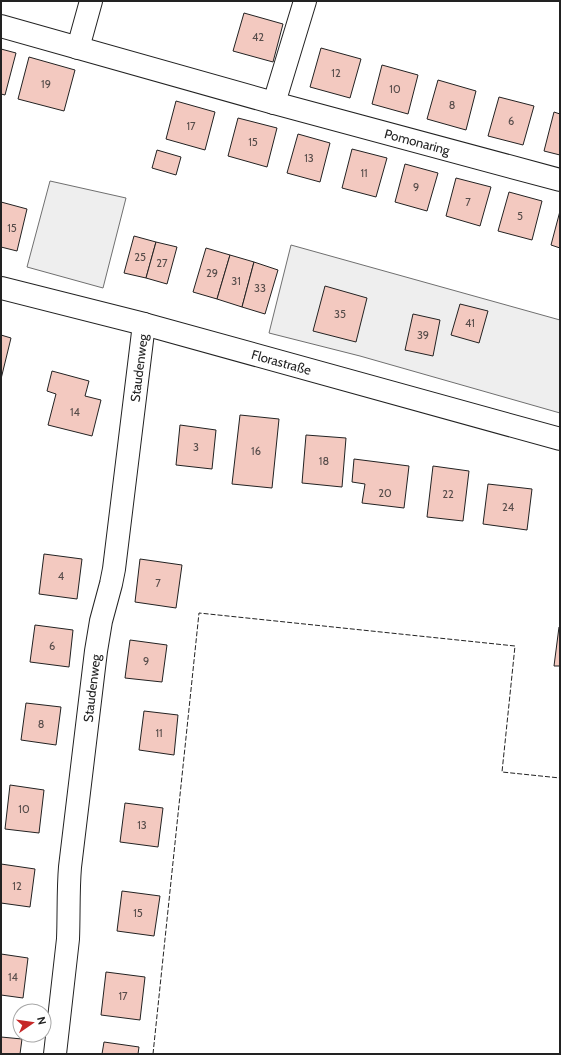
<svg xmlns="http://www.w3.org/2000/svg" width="561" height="1055" viewBox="0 0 561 1055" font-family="Cabin,sans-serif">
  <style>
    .green { fill: #eee; stroke: #6f6f6f }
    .building { fill: #f3c9c0; stroke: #222 }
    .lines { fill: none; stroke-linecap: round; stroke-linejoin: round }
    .street-casing { stroke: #222; stroke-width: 24 }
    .street { stroke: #fff; stroke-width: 22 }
    .fence { stroke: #222; stroke-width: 1; stroke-dasharray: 5 2; stroke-linecap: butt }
    .labels { text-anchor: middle; stroke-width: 3; stroke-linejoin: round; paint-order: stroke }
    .number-label { font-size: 11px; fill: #564c4a }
    .street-label { font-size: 13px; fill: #222; stroke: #fff }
  </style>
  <rect width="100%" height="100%" fill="#fff"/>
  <!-- green -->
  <g class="green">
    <polygon points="50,181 126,198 103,288 27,267"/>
    <polygon points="291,245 560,320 560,413 360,356 269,333"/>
  </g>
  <!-- building -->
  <g class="building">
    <polygon points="244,13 283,24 273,62 233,51"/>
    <polygon points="321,48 361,59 350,98 310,87"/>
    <polygon points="1,49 16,53 5,95 1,94"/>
    <polygon points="29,57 75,70 64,111 18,99"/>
    <polygon points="382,65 418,75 408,114 372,104"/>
    <polygon points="438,80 476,91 466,130 427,119"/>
    <polygon points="499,97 534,106 523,145 488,136"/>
    <polygon points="176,101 215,112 205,150 166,139"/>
    <polygon points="554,112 560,114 560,155 544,151"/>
    <polygon points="238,118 277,128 267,167 228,156"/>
    <polygon points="298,134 330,143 320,182 287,173"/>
    <polygon points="352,149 387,158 376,197 342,188"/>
    <polygon points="157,150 181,157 176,175 152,168"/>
    <polygon points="405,164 438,173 427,211 395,202"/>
    <polygon points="456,178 491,187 480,226 446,216"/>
    <polygon points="509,192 542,201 532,240 498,231"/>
    <polygon points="1,202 27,209 17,251 1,247"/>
    <polygon points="560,211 560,248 551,245"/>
    <polygon points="134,236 156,242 146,278 124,273"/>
    <polygon points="156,242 177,247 167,284 146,278"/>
    <polygon points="206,248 230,255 217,299 193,292"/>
    <polygon points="230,255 254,262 242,307 217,299"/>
    <polygon points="254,262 278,270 265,314 242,307"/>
    <polygon points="325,286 367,298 356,342 313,331"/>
    <polygon points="460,304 488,311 479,343 451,335"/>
    <polygon points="413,314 440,320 433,356 405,350"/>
    <polygon points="1,335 11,338 1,379"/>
    <polygon points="52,371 89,381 85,396 101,400 92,436 48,425 56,394 47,391"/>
    <polygon points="240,415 279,419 272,488 232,484"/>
    <polygon points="180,425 216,430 212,469 176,465"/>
    <polygon points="306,435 346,438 342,487 302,483"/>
    <polygon points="354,459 409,466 404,508 362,503 365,484 352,482"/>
    <polygon points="433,466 469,471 463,521 427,517"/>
    <polygon points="488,484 532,489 527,530 483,524"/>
    <polygon points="44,554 82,559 77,599 39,594"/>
    <polygon points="140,559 182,565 176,608 135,602"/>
    <polygon points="35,625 73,630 69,667 30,662"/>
    <polygon points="559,627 560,627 560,666 554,666"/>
    <polygon points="130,640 167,645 162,682 125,678"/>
    <polygon points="26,703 61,707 56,745 21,740"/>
    <polygon points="144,711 178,715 174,755 139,750"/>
    <polygon points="10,785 44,790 39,833 5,829"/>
    <polygon points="125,803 163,808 158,847 120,842"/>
    <polygon points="1,864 35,869 30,907 1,903"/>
    <polygon points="122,891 160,896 154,936 117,931"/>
    <polygon points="1,954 28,958 23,998 1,995"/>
    <polygon points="106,972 145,977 140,1020 101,1015"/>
    <polygon points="1,1037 22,1039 20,1054 1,1054"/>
    <polygon points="104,1042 139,1047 138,1054 102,1054"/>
  </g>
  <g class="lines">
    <!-- street casing -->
    <g class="street-casing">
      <g id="street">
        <path id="s1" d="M1,26L274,103L560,180"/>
        <polyline points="78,48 91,1"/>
        <polyline points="274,103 305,1"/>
        <path id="s2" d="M1,288L144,324L560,439"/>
        <path id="s3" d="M55,1054L68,939C69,915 68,891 70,867L96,651L101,621L111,584L114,569L144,324"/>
      </g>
    </g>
    <!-- street -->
    <use href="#street" class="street"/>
    <!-- fence -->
    <polyline class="fence" points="153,1054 199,613 515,646 502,772 560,778"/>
  </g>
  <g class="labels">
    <!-- number labels -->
    <g class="number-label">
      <text x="258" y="41">42</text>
      <text x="336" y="77">12</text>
      <text x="46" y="88">19</text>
      <text x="395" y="93">10</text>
      <text x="452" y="109">8</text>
      <text x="511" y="125">6</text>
      <text x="191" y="130">17</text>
      <text x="253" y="146">15</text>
      <text x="309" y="162">13</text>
      <text x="364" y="177">11</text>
      <text x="416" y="191">9</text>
      <text x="468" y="206">7</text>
      <text x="520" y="220">5</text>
      <text x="12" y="232">15</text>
      <text x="140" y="261">25</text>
      <text x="162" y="267">27</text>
      <text x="212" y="277">29</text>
      <text x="236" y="285">31</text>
      <text x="260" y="292">33</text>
      <text x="340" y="318">35</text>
      <text x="470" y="327">41</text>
      <text x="423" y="339">39</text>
      <text x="75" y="416">14</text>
      <text x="196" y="451">3</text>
      <text x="256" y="455">16</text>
      <text x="324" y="465">18</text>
      <text x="385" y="497">20</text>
      <text x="448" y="498">22</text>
      <text x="508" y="511">24</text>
      <text x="61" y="580">4</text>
      <text x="158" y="587">7</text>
      <text x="52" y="650">6</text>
      <text x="146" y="665">9</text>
      <text x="41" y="728">8</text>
      <text x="159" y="737">11</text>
      <text x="24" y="813">10</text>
      <text x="142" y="829">13</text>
      <text x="17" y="890">12</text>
      <text x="138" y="917">15</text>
      <text x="13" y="981">14</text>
      <text x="123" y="1000">17</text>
    </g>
    <!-- street labels -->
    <g class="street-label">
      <text dy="5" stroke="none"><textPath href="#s1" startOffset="432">Pomonaring</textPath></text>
      <text dy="5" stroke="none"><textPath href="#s2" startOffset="290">Florastraße</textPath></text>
      <text dy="5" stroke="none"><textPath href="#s3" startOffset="692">Staudenweg</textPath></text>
      <text dy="5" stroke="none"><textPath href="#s3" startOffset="368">Staudenweg</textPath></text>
    </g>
  </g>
  <!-- border -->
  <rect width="561" height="1055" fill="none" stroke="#222222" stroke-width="4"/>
  <!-- north arrow -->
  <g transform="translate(32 1023) rotate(77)"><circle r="19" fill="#ffffff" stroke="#a7a7a7"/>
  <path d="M0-3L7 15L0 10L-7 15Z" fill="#c62828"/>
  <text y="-6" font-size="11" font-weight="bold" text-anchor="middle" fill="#222222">N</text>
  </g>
</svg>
